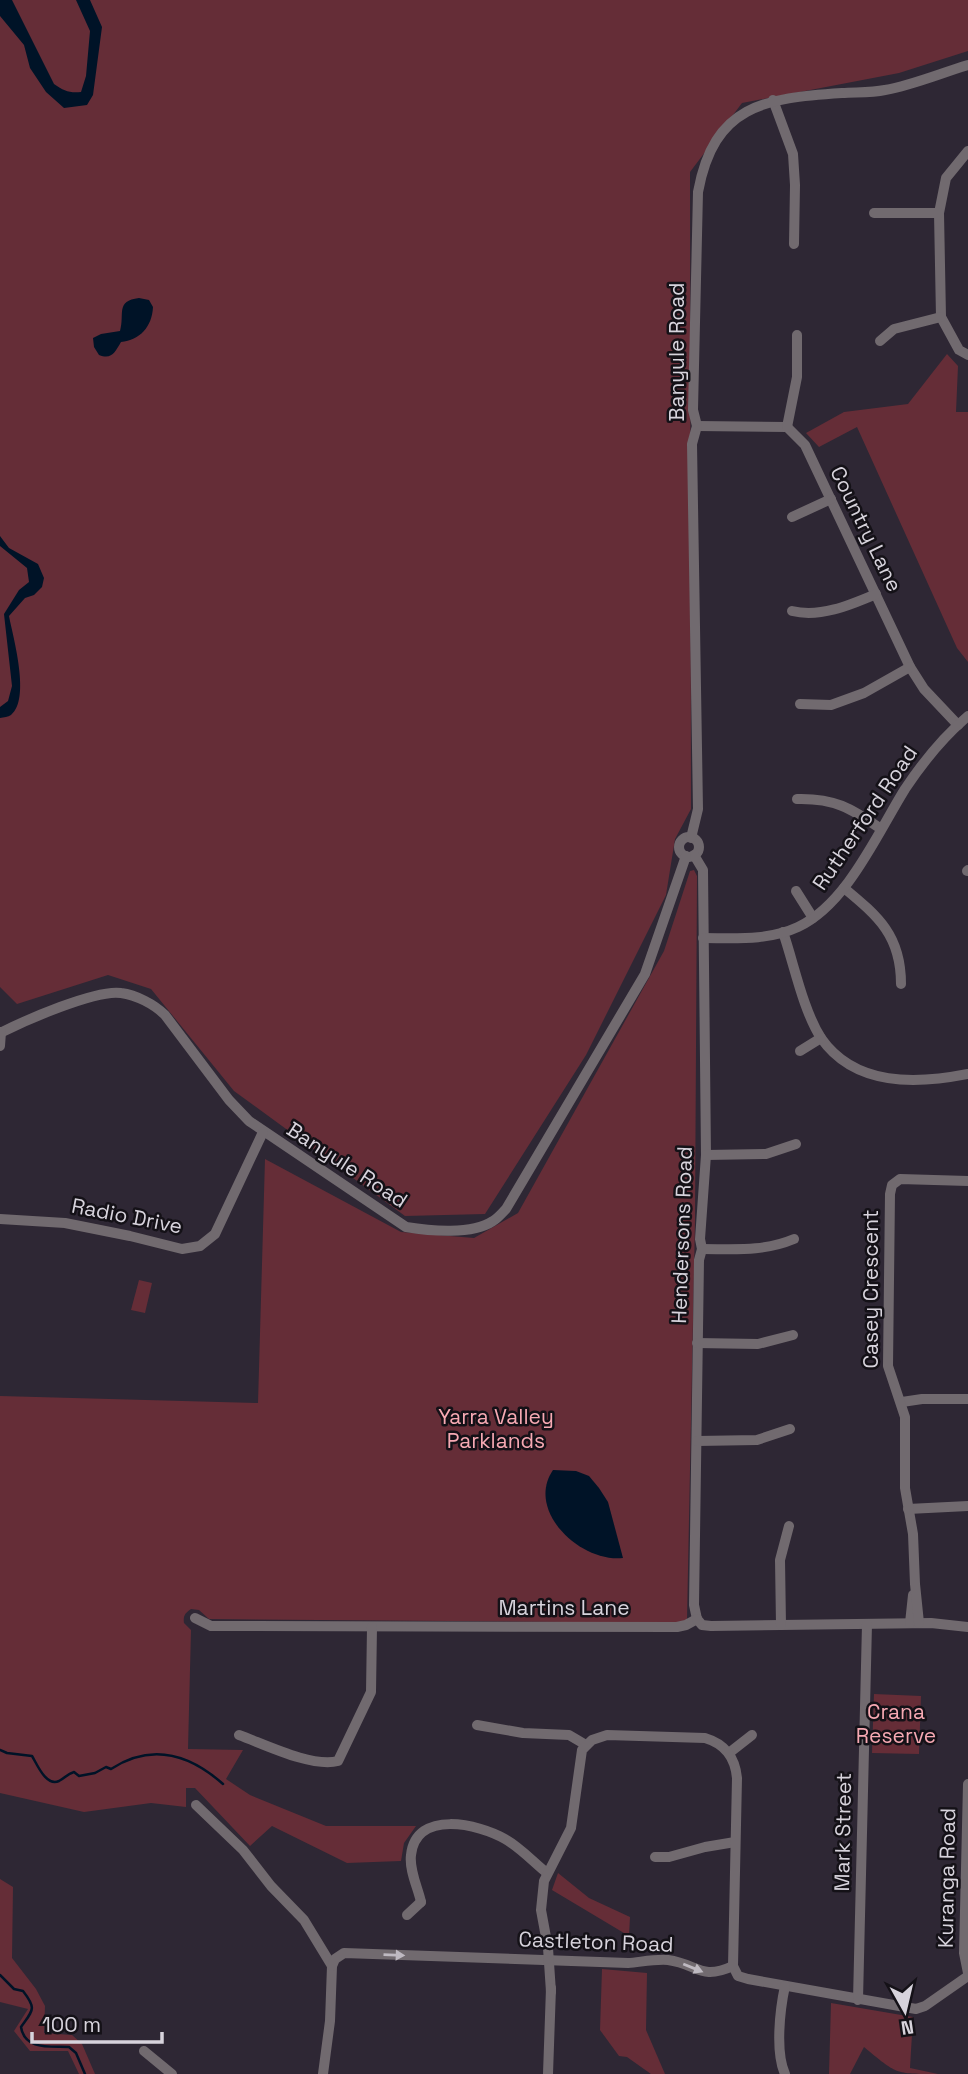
<svg xmlns="http://www.w3.org/2000/svg" width="968" height="2074" viewBox="0 0 968 2074" font-family="'Space Grotesk',sans-serif">
  <style>
    .green { fill: #652d37 }
    .water { fill: #001327 }
    .lines { fill: none; stroke-linecap: round; stroke-linejoin: round }
    .stream { stroke: #001327; stroke-width: 2.5 }
    .minor { stroke: #716a6f; stroke-width: 10 }
    .oneway { fill: #beb9c1 }
    .labels { text-anchor: middle; stroke-width: 5; stroke-linejoin: round; paint-order: stroke }
    .street-label { font-size: 21px; fill: #d7d3dc; stroke: #141117 }
    .park-label { font-size: 21px; fill: #f7a9b3; stroke: #141117 }
  </style>
  <rect width="100%" height="100%" fill="#2e2734"/>
  <!-- green -->
  <g class="green">
    <polygon points="0,0 968,0 968,51 899,73 742,103 690,172 691,809 675,839 666,895 586,1055 485,1214 405,1216 234,1091 151,989 108,975 17,1004 0,987"/>
    <polygon points="947,354 958,366 956,412 968,412 968,662 957,648 857,427 819,447 806,433 844,412 908,404"/>
    <path d="M694,870L697,876L695,1220L687,1620L678,1623L209,1619L199,1610L191,1609C185,1613 183,1616 184,1623L191,1630L188,1749L243,1750L226,1779L250,1795L326,1826H416L404,1843L401,1861L347,1863L272,1826L250,1846L195,1788H186V1807L151,1803L84,1812L0,1793V1396L258,1403L265,1159L401,1232L474,1238L518,1213L664,951L690,871Z"/>
    <polygon points="139,1280 152,1283 145,1313 131,1310"/>
    <polygon points="874,1694 921,1696 919,1754 872,1753"/>
    <polygon points="558,1873 589,1898 630,1917 629,1936 552,1890"/>
    <polygon points="0,1879 13,1887 12,1958 36,1989 45,2006 44,2033 72,2035 82,2044 95,2074 79,2074 68,2051 30,2051 14,2031 28,2009 0,2002"/>
    <polygon points="602,1969 647,1973 646,2030 665,2074 651,2074 627,2057 619,2056 600,2030"/>
    <path d="M831,2003L913,2017L910,2068L938,2074C894,2074 897,2074 864,2047L850,2074H829Z"/>
  </g>
  <!-- water -->
  <g class="water">
    <path d="M0,0H12L54,84C64,91 69,93 81,92L86,76L90,31L76,0H90L102,27L93,95L87,105L64,108L46,92L30,68L24,45L0,16Z"/>
    <path d="M139,298L149,300L153,307C152,327 140,340 121,342C115,352 112,360 99,355L94,347L93,338L101,334L120,331C125,314 115,301 139,298Z"/>
    <path d="M0,536L9,548L38,564L44,578L42,587L34,595L25,598L9,616C13,637 31,699 11,715C8,717 4,717 0,718V707L8,701L12,686L4,614L19,590L29,582L27,568L0,546Z"/>
    <path d="M553,1470L576,1471L589,1476L599,1488L608,1502L623,1558C581,1563 525,1511 553,1470Z"/>
  </g>
  <g class="lines">
    <!-- stream -->
    <g class="stream">
      <path d="M0,1750L7,1753L32,1756C37,1764 46,1787 59,1781C65,1778 67,1774 74,1772L79,1776L95,1773L106,1767L111,1769C151,1743 188,1753 223,1784"/>
      <path d="M0,1975L14,1989L23,1991C37,2009 33,2010 21,2027C25,2051 51,2046 69,2047L76,2053L85,2074"/>
    </g>
    <!-- minor -->
    <g class="minor">
      <polyline points="773,100 793,154 795,185 794,244"/>
      <polyline points="968,151 946,178 939,213 941,317 959,350 968,355"/>
      <polyline points="874,213 939,213"/>
      <polyline points="880,341 894,329 941,317"/>
      <polyline points="697,426 787,427 805,445 910,667 924,689 958,725"/>
      <polyline points="787,427 797,377 797,335"/>
      <polyline points="792,517 831,499"/>
      <path d="M792,611C820,618 850,605 876,594"/>
      <polyline points="800,704 831,705 864,693 910,667"/>
      <path d="M797,799C834,798 851,808 881,829"/>
      <circle cx="689" cy="847" r="10"/>
      <path d="M691,838L698,809L692,444L697,426L693,410L698,192C714,105 764,98 842,93C856,92 871,93 885,90C913,85 941,73 968,65"/>
      <polyline points="694,855 703,870 706,1155 700,1239 702,1249 699,1260 694,1605 697,1619"/>
      <polyline points="967,871 968,870"/>
      <path d="M844,888C879,917 901,936 901,984"/>
      <polyline points="796,891 813,918"/>
      <path d="M783,932C794,964 803,1010 821,1038C855,1087 917,1084 968,1074"/>
      <path d="M703,938C734,938 768,941 798,927C847,904 877,834 905,789C923,762 943,737 968,716"/>
      <path d="M0,1033C24,1021 96,989 121,993C136,995 154,1004 165,1015L229,1100L249,1121L406,1227C430,1231 472,1235 493,1221C498,1218 502,1213 506,1209L645,974L686,856"/>
      <polyline points="0,1046 1,1032"/>
      <polyline points="800,1051 821,1038"/>
      <polyline points="706,1155 766,1154 796,1144"/>
      <polyline points="0,1219 65,1223 130,1236 182,1249 200,1246 215,1234 263,1132"/>
      <path d="M702,1249C734,1249 763,1252 794,1239"/>
      <polyline points="697,1343 758,1344 793,1335"/>
      <polyline points="902,1402 922,1399 968,1399"/>
      <polyline points="697,1441 757,1440 790,1429"/>
      <polyline points="908,1509 968,1506"/>
      <polyline points="195,1618 211,1626 677,1627 686,1625 697,1619"/>
      <polyline points="697,1619 702,1625 711,1626 931,1623 968,1627"/>
      <polyline points="910,1623 913,1595"/>
      <polyline points="919,1623 915,1584 913,1534 905,1488 905,1417 888,1366 890,1194 892,1185 900,1179 968,1181"/>
      <polyline points="781,1625 780,1560 789,1526"/>
      <polyline points="477,1725 523,1733 569,1735 586,1745"/>
      <path d="M239,1735C264,1744 312,1768 338,1761L371,1692L372,1627"/>
      <polyline points="729,1753 752,1735"/>
      <polyline points="968,1784 964,1953 968,1973"/>
      <polyline points="196,1805 243,1850 271,1886 304,1920 332,1966 330,2021 323,2074"/>
      <polyline points="655,1857 669,1857 705,1847 735,1842"/>
      <path d="M421,1902C418,1888 409,1870 411,1855C416,1809 479,1824 505,1839C521,1848 533,1862 547,1873"/>
      <polyline points="407,1915 421,1902"/>
      <path d="M332,1966L335,1959L344,1953L628,1963C641,1962 654,1959 668,1960C698,1964 700,1981 733,1966"/>
      <path d="M551,1992L548,1948L541,1910L544,1881L571,1828L582,1750L592,1740L607,1735L705,1738C725,1744 735,1757 737,1778L733,1966L738,1976L748,1979L916,2009L925,2006L968,1976"/>
      <polyline points="858,2000 867,1624"/>
      <polyline points="144,2051 172,2074"/>
      <polyline points="548,2074 551,1988"/>
      <path d="M785,2074C775,2052 780,2009 785,1986"/>
    </g>
  </g>
  <!-- one-way arrows -->
  <defs><path id="oneway-solid" d="M-6-.8H1V-3.2L6.5 0L1 3.2V.8H-6Z" transform="scale(1.75)"/></defs>
  <g class="oneway">
    <use href="#oneway-solid" transform="translate(394 1955) rotate(2)"/>
    <use href="#oneway-solid" transform="translate(693 1968) rotate(22)"/>
  </g>
  <g class="labels">
    <!-- street labels -->
    <g class="street-label">
      <text transform="translate(677 352) rotate(-90)" y="7">Banyule Road</text>
      <text transform="translate(866 529) rotate(64)" y="7">Country Lane</text>
      <text transform="translate(865 818) rotate(-56)" y="7">Rutherford Road</text>
      <text transform="translate(347 1165) rotate(33)" y="7">Banyule Road</text>
      <text transform="translate(127 1216) rotate(11)" y="7">Radio Drive</text>
      <text transform="translate(682 1235) rotate(-88)" y="7">Hendersons Road</text>
      <text transform="translate(871 1289) rotate(-90)" y="7">Casey Crescent</text>
      <text x="564" y="1615">Martins Lane</text>
      <text transform="translate(843 1832) rotate(-89)" y="7">Mark Street</text>
      <text transform="translate(947 1878) rotate(-89)" y="7">Kuranga Road</text>
      <text transform="translate(596 1942) rotate(2)" y="7">Castleton Road</text>
    </g>
    <!-- park labels -->
    <g class="park-label">
      <text x="496" y="1424">Yarra Valley<tspan x="496" dy="24">Parklands</tspan></text>
      <text x="896" y="1719">Crana<tspan x="896" dy="24">Reserve</tspan></text>
    </g>
  </g>
  <!-- north arrow -->
  <g transform="translate(905 2011) rotate(172)" stroke="#141117" stroke-width="5" paint-order="stroke">
  <path d="M0-5L12 26L0 18L-12 26Z" fill="#d7d3dc"/>
  <text y="-10" font-size="19" font-weight="bold" text-anchor="middle" fill="#d7d3dc">N</text>
  </g>
  <!-- scale -->
  <path d="M32 2032v10h130v-10" fill="none" stroke="#d7d3dc" stroke-width="3.5"/>
  <text x="42" y="2032" font-size="21" fill="#d7d3dc" stroke="#141117" stroke-width="5" paint-order="stroke">100 m</text>
</svg>
